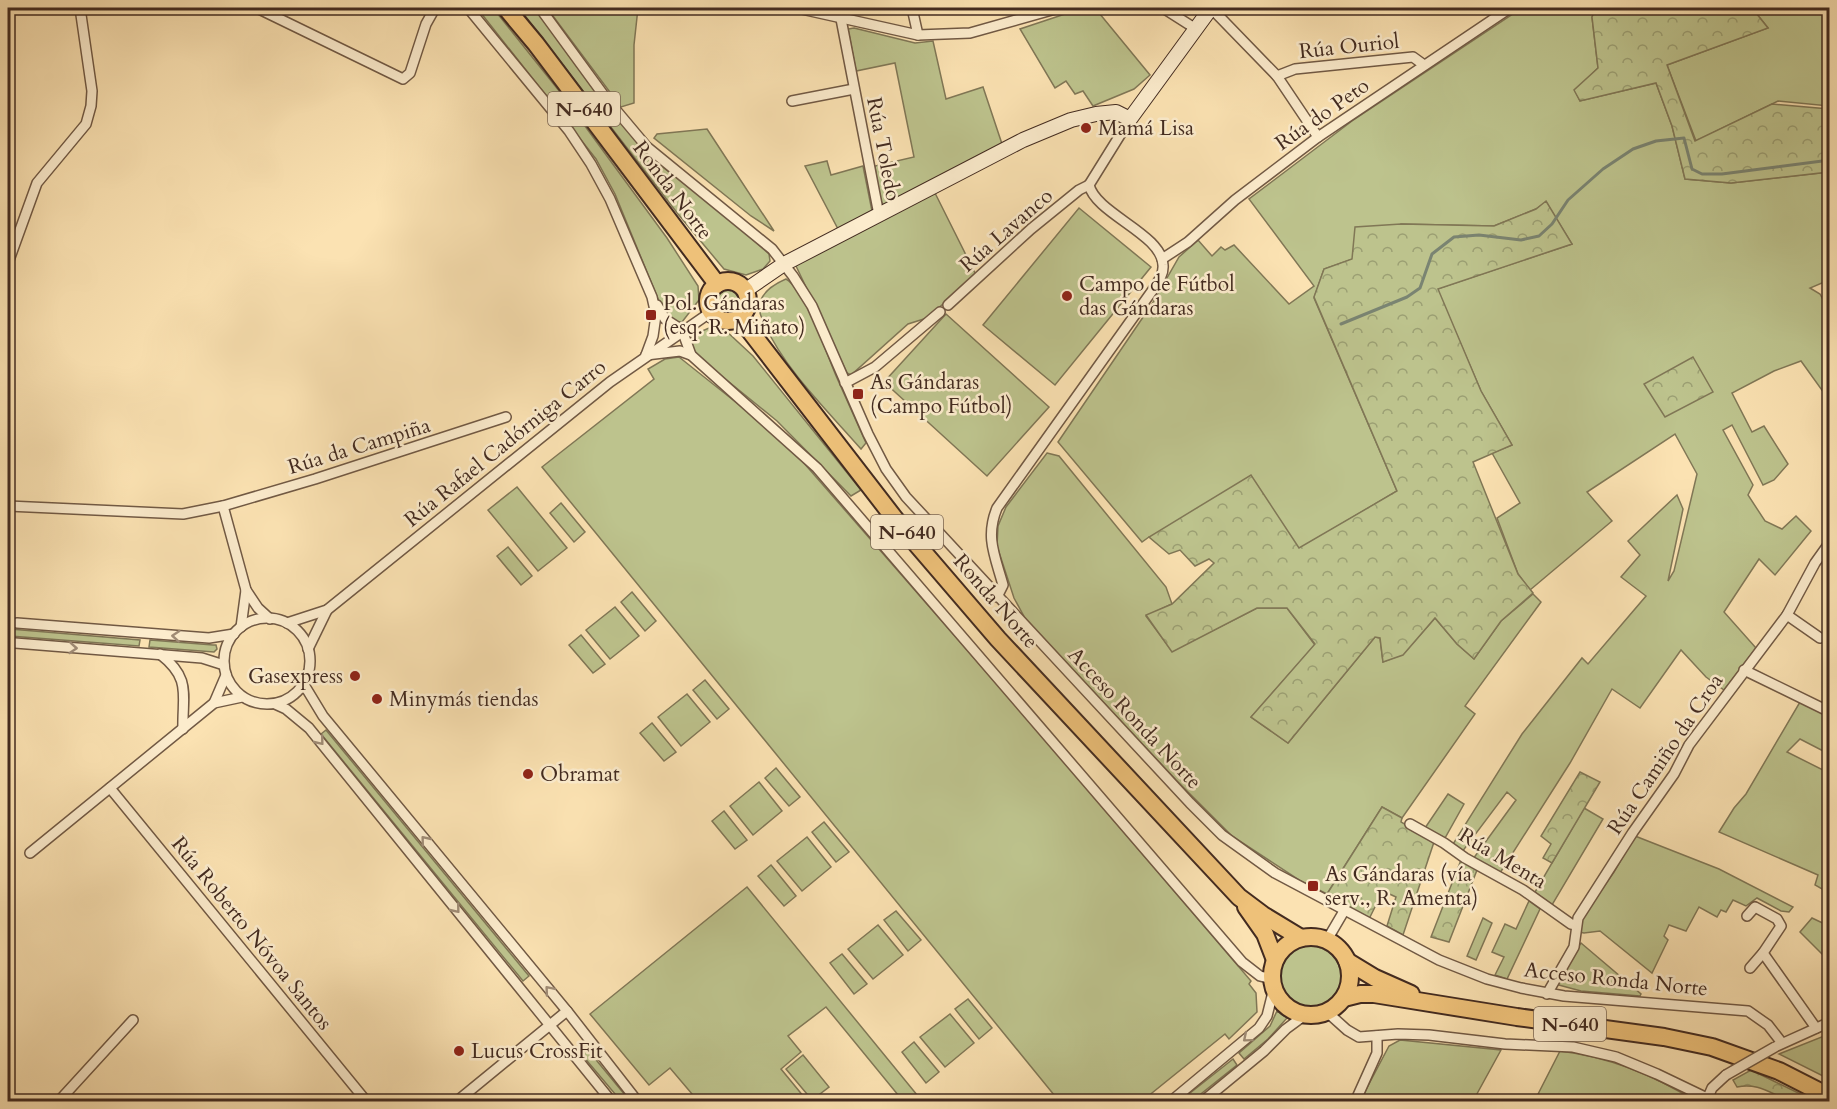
<svg xmlns="http://www.w3.org/2000/svg" width="1837" height="1109" viewBox="0 0 1837 1109" font-family="Cardo,serif">
  <style>
    .green { fill: #bdc38d; stroke: #807756; stroke-width: 1.5 }
    .forest { fill: url(#forest-crowns); stroke: #807756; stroke-width: 1.5 }
    .lines { fill: none; stroke-linecap: round; stroke-linejoin: round }
    .stream { stroke: #7a8472; stroke-width: 3 }
    .street-casing { stroke: #715944; stroke-width: 12 }
    .secondary-casing { stroke: #432b20; stroke-width: 16 }
    .highway-casing { stroke: #432b20; stroke-width: 20 }
    .street { stroke: #fceccd; stroke-width: 9 }
    .secondary { stroke: #fceccd; stroke-width: 14 }
    .highway { stroke: #eec179; stroke-width: 16 }
    .street-bridge-casing { stroke: #715944; stroke-width: 12; stroke-linecap: butt }
    .street-bridge { stroke: #fceccd; stroke-width: 9 }
    .oneway { stroke: #a08c76 }
    .poi-dot { fill: #8f2418; stroke: #fceccd; stroke-width: 2 }
    .labels { text-anchor: middle; stroke-width: 5; stroke-linejoin: round; paint-order: stroke }
    .shield { fill: #fceccd; stroke: #7a6554; stroke-width: 1.5 }
    .shield-label { font-size: 20px; font-weight: bold; fill: #432b20 }
    .street-label { font-size: 21px; fill: #432b20; stroke: #fceccd }
    .poi-label { font-size: 21px; fill: #432b20; stroke: #fceccd; text-anchor: start }
  </style>
  <defs>
    <pattern id="forest-crowns" width="20" height="18" patternUnits="userSpaceOnUse" patternTransform="scale(1.5)"><rect width="20" height="18" fill="#bdc38d"/><path d="M2 6a3 3 0 1 1 6 0M12 15a3 3 0 1 1 6 0" fill="none" stroke="#9b9f73"/></pattern>
  </defs>
  <rect width="100%" height="100%" fill="#fbe2b2"/>
  <filter id="stains"><feTurbulence type="fractalNoise" baseFrequency=".00333" numOctaves="4"/><feColorMatrix values="0 0 0 0 .2 0 0 0 0 .09 0 0 0 0 .02 0 0 0 .5 -.17"/></filter>
  <radialGradient id="worn" r=".72"><stop offset=".6" stop-color="#630" stop-opacity="0"/><stop offset="1" stop-color="#630" stop-opacity=".3"/></radialGradient>
  <!-- green -->
  <g class="green">
    <polygon points="477,8 493,8 560,92 667,238 698,286 699,300 682,322 676,322 665,316 615,194 596,159"/>
    <polygon points="519,8 535,8 592,87 626,129 664,168 726,216 769,254 770,261 763,269 746,275 724,269 678,214"/>
    <polygon points="547,8 638,8 634,45 634,103 621,107"/>
    <polygon points="1083,8 1095,8 1150,75 1134,89 1093,106 1083,91 1075,94 1066,81 1055,88 1020,29"/>
    <polygon points="1522,8 1596,8 1592,17 1598,68 1575,91 1580,101 1656,83 1672,126 1685,179 1731,183 1829,172 1829,216 1826,234 1829,233 1829,280 1810,288 1820,294 1829,311 1829,400 1801,361 1774,371 1732,393 1752,432 1764,426 1788,464 1774,480 1763,485 1732,425 1723,430 1753,485 1748,495 1765,521 1782,529 1796,516 1811,531 1775,575 1759,559 1724,612 1756,648 1724,690 1706,677 1681,650 1640,708 1612,689 1570,763 1500,873 1473,859 1516,800 1507,792 1462,852 1453,844 1522,734 1582,658 1588,664 1646,596 1621,577 1640,555 1628,541 1677,495 1683,509 1668,581 1674,571 1697,474 1675,434 1587,492 1612,521 1530,590 1518,574 1497,518 1520,503 1492,453 1512,445 1481,391 1437,289 1572,244 1546,202 1536,209 1494,226 1401,224 1353,259 1324,269 1314,298 1397,491 1299,549 1149,537 1142,542 1058,442 1152,304 1179,257 1198,240 1212,256 1221,247 1225,250 1234,245 1289,304 1314,286 1249,199 1352,121"/>
    <polygon points="1752,8 1829,8 1829,106 1778,101 1696,141 1667,65 1768,28"/>
    <polygon points="854,28 915,43 933,41 946,99 983,87 1002,144 885,207 879,199 875,166 914,157 895,63 856,71 848,29"/>
    <polygon points="707,129 774,231 751,216 654,138 657,134"/>
    <polygon points="827,161 831,175 863,166 872,211 838,229 805,166"/>
    <polygon points="934,191 976,275 927,318 908,324 851,375 847,373 796,266 800,262"/>
    <polygon points="1079,208 1151,267 1055,385 983,325"/>
    <path d="M786,279C806,291 827,355 837,378C847,400 856,421 866,443L861,449C828,411 785,370 765,325C764,321 760,316 760,312C757,295 772,285 786,279Z"/>
    <circle cx="728" cy="301" r="12"/>
    <polygon points="946,314 1049,407 987,476 884,382"/>
    <polygon points="709,328 725,330 753,356 861,490 851,496 777,421 697,356 689,345 693,335"/>
    <polygon points="679,357 762,423 796,454 1029,721 1251,981 1249,984 1256,993 1257,1012 1229,1039 1225,1034 1142,1101 1059,1101 542,467 654,379 648,369 665,359"/>
    <polygon points="1047,453 1059,456 1166,587 1172,604 1146,616 1172,651 1257,608 1287,608 1315,645 1251,717 1288,743 1375,637 1380,638 1383,662 1403,654 1435,618 1457,644 1474,659 1501,621 1533,594 1541,602 1465,706 1475,714 1402,818 1382,807 1327,894 1299,880 1232,836 1176,780 1026,620 1014,598 997,546 998,526 1006,507"/>
    <polygon points="517,487 567,548 538,571 488,510"/>
    <polygon points="561,503 585,532 574,542 550,513"/>
    <polygon points="508,547 532,576 521,585 497,556"/>
    <polygon points="632,592 656,621 645,631 621,602"/>
    <polygon points="615,607 639,636 610,659 586,630"/>
    <polygon points="10,629 140,640 139,646 10,636"/>
    <polygon points="581,635 605,664 593,673 569,645"/>
    <polygon points="150,640 213,645 216,645 217,649 214,652 149,647"/>
    <polygon points="705,680 729,709 717,719 693,690"/>
    <polygon points="687,694 710,722 681,746 658,717"/>
    <polygon points="1800,702 1829,716 1829,754 1800,739 1787,752 1829,773 1829,893 1815,885 1818,875 1719,832 1734,808 1746,794"/>
    <polygon points="652,723 676,752 664,761 640,733"/>
    <polygon points="326,730 529,976 523,981 321,734"/>
    <polygon points="776,768 800,797 789,806 765,778"/>
    <polygon points="759,782 782,811 753,835 730,806"/>
    <polygon points="1448,794 1464,804 1445,838 1425,828"/>
    <polygon points="1584,808 1603,819 1552,905 1535,892"/>
    <polygon points="724,811 747,840 735,849 712,821"/>
    <polygon points="824,822 849,852 836,862 812,832"/>
    <polygon points="1635,836 1719,869 1793,907 1789,912 1781,911 1757,898 1746,906 1733,900 1726,912 1721,910 1717,917 1699,907 1686,931 1669,925 1664,936 1668,940 1652,973 1600,931 1584,933 1579,932 1582,918 1614,872"/>
    <polygon points="807,837 831,867 802,891 777,861"/>
    <polygon points="771,865 796,896 784,906 758,876"/>
    <polygon points="747,887 922,1101 903,1101 826,1007 788,1036 801,1052 781,1069 804,1097 799,1102 698,1101 670,1068 649,1085 590,1014"/>
    <polygon points="1529,901 1540,909 1507,979 1495,975 1504,957 1492,952 1505,924 1516,929"/>
    <polygon points="896,911 921,940 908,951 884,920"/>
    <polygon points="1483,918 1492,923 1476,960 1467,956"/>
    <polygon points="1812,918 1829,926 1829,961 1800,932"/>
    <polygon points="878,925 903,955 873,979 848,949"/>
    <polygon points="1581,943 1641,994 1640,996 1581,991 1555,984 1566,963"/>
    <circle cx="1310" cy="977" r="31"/>
    <polygon points="842,954 867,984 854,994 830,963"/>
    <polygon points="968,999 992,1028 979,1039 955,1009"/>
    <polygon points="1277,1011 1287,1018 1268,1039 1244,1059 1239,1053 1270,1026"/>
    <polygon points="950,1014 974,1043 945,1067 920,1037"/>
    <polygon points="1829,1034 1829,1079 1779,1054"/>
    <polygon points="1400,1040 1501,1050 1473,1101 1360,1101 1389,1046"/>
    <polygon points="914,1042 939,1072 926,1083 902,1052"/>
    <polygon points="583,1044 630,1101 621,1101 577,1049"/>
    <path d="M1560,1051C1609,1057 1654,1075 1695,1101L1534,1102Z"/>
    <polygon points="803,1055 829,1087 812,1100 786,1069"/>
    <polygon points="1233,1059 1237,1065 1192,1101 1180,1101"/>
  </g>
  <!-- forest -->
  <g class="forest">
    <polygon points="1596,8 1752,8 1768,28 1667,65 1695,141 1772,104 1829,109 1829,172 1731,183 1685,179 1672,126 1656,83 1580,101 1574,90 1598,68 1592,17"/>
    <polygon points="1546,201 1572,244 1438,289 1481,391 1512,445 1473,462 1518,574 1533,593 1501,621 1474,659 1457,644 1435,618 1403,655 1383,662 1380,638 1375,637 1288,743 1251,717 1315,644 1287,608 1257,608 1172,652 1146,615 1172,604 1214,563 1209,559 1195,566 1180,550 1169,554 1149,537 1251,475 1299,548 1397,491 1314,297 1324,269 1352,259 1355,227 1401,224 1494,226 1536,209"/>
    <polygon points="1693,357 1713,392 1665,417 1644,384"/>
    <polygon points="1580,772 1600,782 1552,863 1543,858 1551,844 1541,836"/>
    <polygon points="1382,807 1402,818 1401,822 1434,842 1403,935 1387,926 1396,897 1383,891 1369,919 1327,894"/>
    <polygon points="1461,860 1477,870 1449,942 1431,937"/>
    <path d="M1751,1070L1815,1101C1808,1102 1798,1103 1791,1101C1772,1095 1759,1082 1737,1087L1733,1080Z"/>
  </g>
  <g class="lines">
    <!-- stream -->
    <polyline class="stream" points="1341,324 1407,297 1420,288 1432,254 1454,237 1479,235 1521,240 1539,236 1552,224 1568,200 1603,169 1633,149 1656,141 1684,138 1692,169 1702,174 1722,174 1830,160"/>
    <!-- street casing -->
    <g class="street-casing">
      <g id="street">
        <polyline points="257,8 403,79 410,73 426,24 435,8"/>
        <polyline points="468,8 569,131 591,164 610,199 652,297 656,315 653,336 646,355"/>
        <polyline points="540,8 605,97 647,147 772,249 793,276 812,306 868,434 886,469 906,497 1190,803 1222,835 1275,873 1439,960 1487,979 1521,988 1564,996 1748,1011 1768,1025 1782,1043"/>
        <polyline points="797,8 918,35 970,33 1059,8"/>
        <polyline points="912,8 918,35"/>
        <polyline points="1163,8 1196,29"/>
        <polyline points="1211,8 1277,76 1318,137"/>
        <polyline points="841,19 879,215"/>
        <polyline points="1277,76 1295,69 1413,57 1424,65"/>
        <polyline points="792,101 854,89"/>
        <polyline points="1162,259 1188,242 1235,200 1318,137 1510,8"/>
        <polyline points="8,263 37,183 86,124 91,106 92,91 80,8"/>
        <polyline points="657,305 665,319 682,330 691,355"/>
        <polyline points="948,305 1031,229 1079,190 1089,185"/>
        <polyline points="646,355 680,351 691,355 817,468 1242,962 1260,976 1272,979"/>
        <polyline points="845,383 875,367 940,312"/>
        <polyline points="8,506 183,514 223,506 315,479 506,417"/>
        <polyline points="223,506 246,590 258,608 270,619"/>
        <path d="M997,597L1003,585C995,556 985,537 997,508L1152,291C1157,283 1164,275 1163,265C1162,234 1096,214 1089,185L1130,119"/>
        <polyline points="1787,615 1820,638"/>
        <circle cx="267" cy="661" r="43"/>
        <polyline points="17,623 209,638 234,634"/>
        <polyline points="287,623 327,610 610,382 711,312"/>
        <polyline points="241,627 246,590"/>
        <polyline points="15,643 202,658 224,665"/>
        <polyline points="308,649 327,610"/>
        <path d="M160,654C192,679 182,695 183,729"/>
        <polyline points="1744,670 1830,712"/>
        <polyline points="303,683 323,716 567,1011 638,1102"/>
        <polyline points="214,703 226,675"/>
        <polyline points="275,704 286,709 309,728 612,1102"/>
        <polyline points="110,788 367,1102"/>
        <polyline points="1410,824 1444,843 1465,858 1523,890 1571,924 1576,925"/>
        <polyline points="30,853 214,703 242,697"/>
        <polyline points="1747,916 1755,907 1777,919 1781,926 1763,953 1816,1028"/>
        <polyline points="1327,940 1344,911"/>
        <polyline points="1750,968 1763,953"/>
        <polyline points="1547,994 1574,947 1578,918 1633,832 1674,774 1689,745 1787,615 1815,563 1830,542"/>
        <polyline points="1327,1012 1347,1030 1359,1037 1398,1034 1429,1035 1505,1044 1573,1047 1616,1057 1657,1074 1707,1098"/>
        <polyline points="1777,1046 1830,1022"/>
        <polyline points="58,1102 133,1020"/>
        <polyline points="456,1102 567,1011"/>
        <polyline points="1170,1102 1259,1028 1267,1016 1274,988"/>
        <polyline points="1202,1102 1264,1051 1286,1029 1305,1015"/>
        <polyline points="1355,1102 1377,1053 1377,1036"/>
        <polyline points="1706,1102 1712,1088 1726,1075"/>
      </g>
    </g>
    <!-- secondary casing -->
    <g class="secondary-casing">
      <polyline id="secondary" points="746,290 784,264 1023,140 1071,120 1096,114 1116,112 1130,119 1211,8"/>
    </g>
    <!-- highway casing -->
    <g class="highway-casing">
      <g id="highway">
        <polyline points="506,8 536,44 717,284"/>
        <circle cx="728" cy="301" r="20"/>
        <polyline points="740,318 895,519 998,639 1239,897 1263,915 1301,938"/>
        <polyline points="1246,907 1265,934 1275,960"/>
        <circle cx="1311" cy="976" r="39"/>
        <polyline points="1347,961 1375,978 1411,994"/>
        <polyline points="1344,998 1360,994 1374,994 1517,1017 1664,1037 1712,1047 1779,1071 1830,1097"/>
      </g>
    </g>
    <!-- street -->
    <use href="#street" class="street"/>
    <!-- secondary -->
    <use href="#secondary" class="secondary"/>
    <!-- highway -->
    <use href="#highway" class="highway"/>
    <!-- street-bridge casing -->
    <g class="street-bridge-casing">
      <polyline id="street-bridge" points="1726,1075 1775,1047"/>
    </g>
    <!-- street-bridge -->
    <use href="#street-bridge" class="street-bridge"/>
  </g>
  <!-- one-way arrows -->
  <defs><path id="oneway-chevron" d="M-2-3.5L2.5 0L-2 3.5" fill="none" stroke-width="1.6" stroke-linecap="round" stroke-linejoin="round" transform="scale(1.5)"/></defs>
  <g class="oneway">
    <use href="#oneway-chevron" transform="translate(176 636) rotate(-176)"/>
    <use href="#oneway-chevron" transform="translate(73 648) rotate(4)"/>
    <use href="#oneway-chevron" transform="translate(320 741) rotate(51)"/>
    <use href="#oneway-chevron" transform="translate(425 840) rotate(-129)"/>
    <use href="#oneway-chevron" transform="translate(456 909) rotate(51)"/>
    <use href="#oneway-chevron" transform="translate(549 990) rotate(-130)"/>
    <use href="#oneway-chevron" transform="translate(1247 1038) rotate(140)"/>
  </g>
  <!-- markers -->
  <g class="poi-dot">
    <circle cx="1086" cy="128" r="6"/>
    <circle cx="1067" cy="296" r="6"/>
    <rect x="645" y="309" width="12" height="12" rx="3"/>
    <rect x="852" y="388" width="12" height="12" rx="3"/>
    <circle cx="355" cy="676" r="6"/>
    <circle cx="377" cy="699" r="6"/>
    <circle cx="528" cy="774" r="6"/>
    <rect x="1307" y="880" width="12" height="12" rx="3"/>
    <circle cx="459" cy="1051" r="6"/>
  </g>
  <g class="labels">
    <!-- shield labels -->
    <g class="shield">
      <rect x="548" y="92" width="72" height="34" rx="4.5"/>
      <rect x="871" y="515" width="72" height="34" rx="4.5"/>
      <rect x="1534" y="1007" width="72" height="34" rx="4.5"/>
    </g>
    <g class="shield-label">
      <text x="584" y="116">N-640</text>
      <text x="907" y="539">N-640</text>
      <text x="1570" y="1031">N-640</text>
    </g>
    <!-- street labels -->
    <g class="street-label">
      <text transform="translate(1349 46) rotate(-6)" y="7">Rúa Ouriol</text>
      <text transform="translate(1322 114) rotate(-35)" y="7">Rúa do Peto</text>
      <text transform="translate(884 149) rotate(79)" y="7">Rúa Toledo</text>
      <text transform="translate(673 190) rotate(53)" y="7">Ronda Norte</text>
      <text transform="translate(1006 230) rotate(-41)" y="7">Rúa Lavanco</text>
      <text transform="translate(505 443) rotate(-39)" y="7">Rúa Rafael Cadórniga Carro</text>
      <text transform="translate(359 446) rotate(-17)" y="7">Rúa da Campiña</text>
      <text transform="translate(996 601) rotate(49)" y="7">Ronda Norte</text>
      <text transform="translate(1135 718) rotate(47)" y="7">Acceso Ronda Norte</text>
      <text transform="translate(1665 754) rotate(-56)" y="7">Rúa Camiño da Croa</text>
      <text transform="translate(1503 858) rotate(31)" y="7">Rúa Menta</text>
      <text transform="translate(252 933) rotate(51)" y="7">Rúa Roberto Nóvoa Santos</text>
      <text transform="translate(1616 979) rotate(6)" y="7">Acceso Ronda Norte</text>
    </g>
    <!-- poi labels -->
    <g class="poi-label">
      <text x="1098" y="135">Mamá Lisa</text>
      <text x="1079" y="291">Campo de Fútbol<tspan x="1079" dy="24">das Gándaras</tspan></text>
      <text x="663" y="310">Pol. Gándaras<tspan x="663" dy="24">(esq. R. Miñato)</tspan></text>
      <text x="870" y="389">As Gándaras<tspan x="870" dy="24">(Campo Fútbol)</tspan></text>
      <text x="343" y="683" text-anchor="end">Gasexpress</text>
      <text x="389" y="706">Minymás tiendas</text>
      <text x="540" y="781">Obramat</text>
      <text x="1325" y="881">As Gándaras (vía<tspan x="1325" dy="24">serv., R. Amenta)</tspan></text>
      <text x="471" y="1058">Lucus CrossFit</text>
    </g>
  </g>
  <!-- margin -->
  <rect width="1837" height="1109" fill="none" stroke="#fbe2b2" stroke-width="30"/>
  <rect x="9" y="9" width="1819" height="1091" fill="none" stroke="#432b20" stroke-width="3"/>
  <rect x="15" y="15" width="1807" height="1079" fill="none" stroke="#432b20" stroke-width="1.5"/>
  <rect width="100%" height="100%" filter="url(#stains)"/>
  <rect width="100%" height="100%" fill="url(#worn)"/>
</svg>
